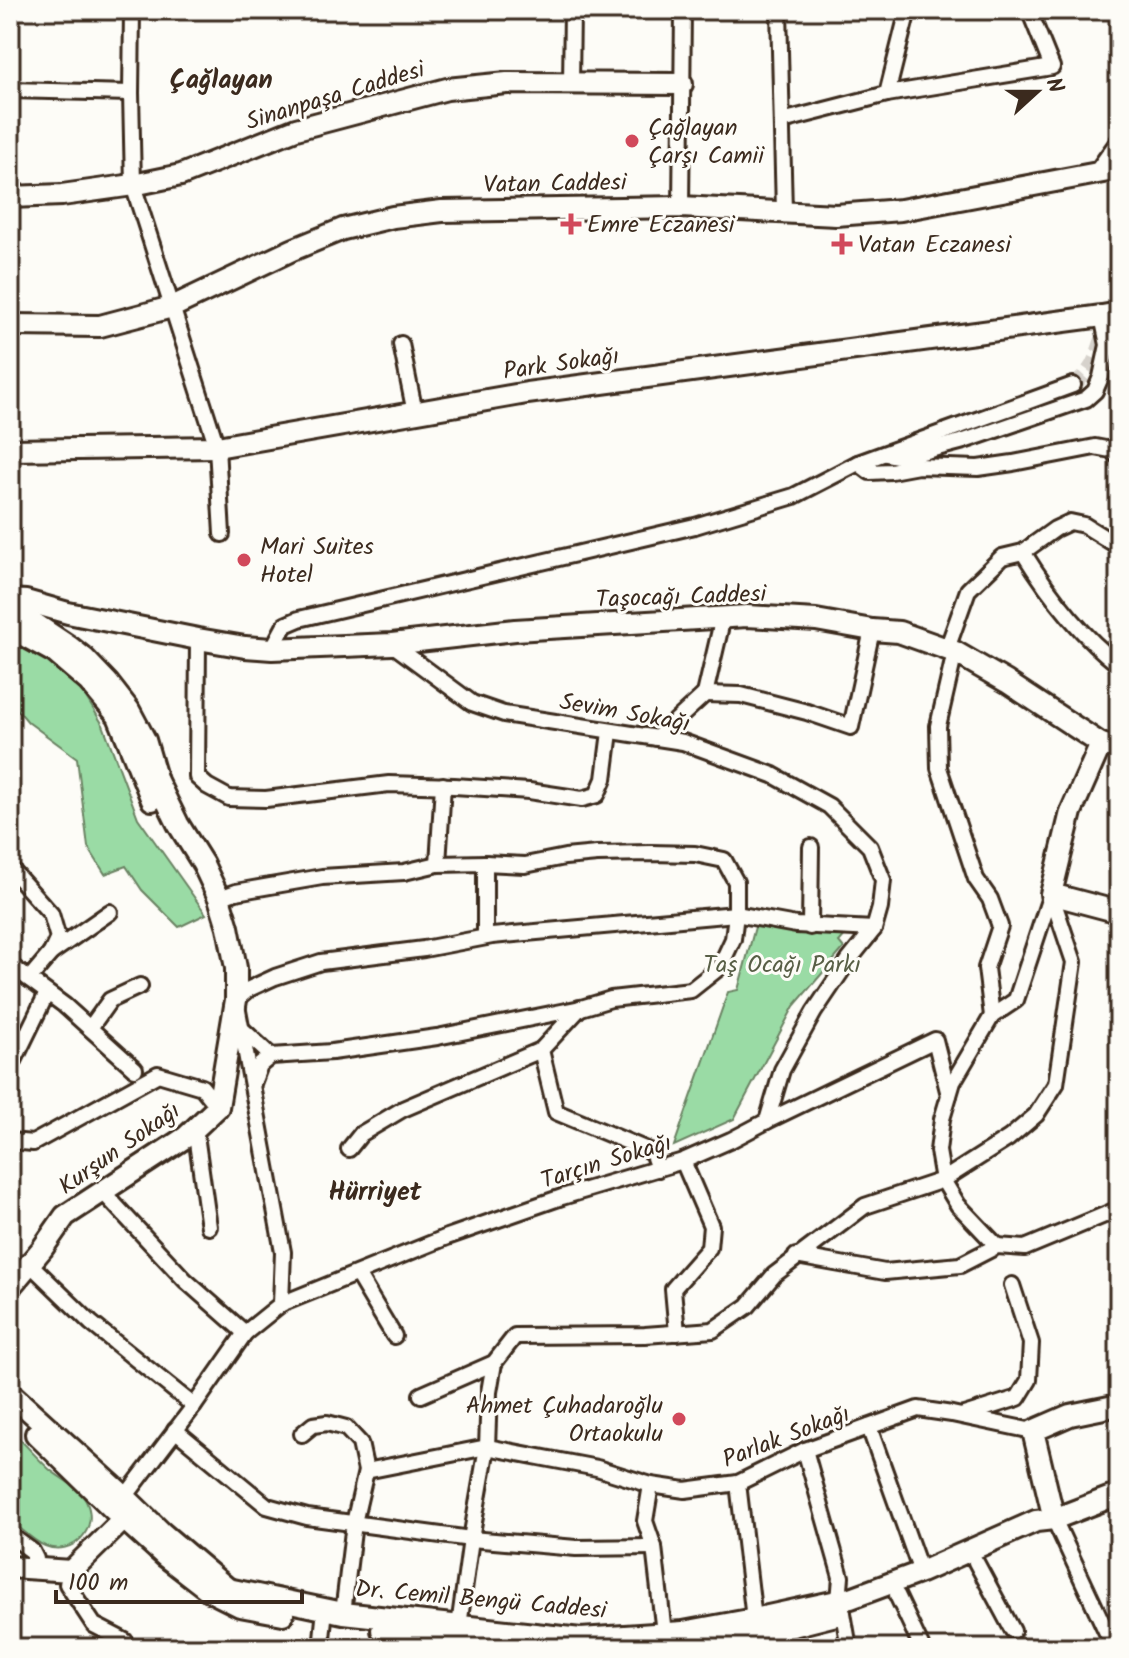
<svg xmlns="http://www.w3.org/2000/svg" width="1129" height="1658" viewBox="0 0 1129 1658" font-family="Kalam,sans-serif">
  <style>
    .green { fill: #9adba5; stroke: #6a8262; stroke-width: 2 }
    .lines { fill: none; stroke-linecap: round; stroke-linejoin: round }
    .street-tunnel { stroke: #d6d2cc; stroke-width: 14; stroke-dasharray: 14 7; stroke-linecap: butt }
    .street-casing { stroke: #3b2a1e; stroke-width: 20 }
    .secondary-casing { stroke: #3b2a1e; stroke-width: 26 }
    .street { stroke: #fdfcf7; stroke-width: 14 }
    .secondary { stroke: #fdfcf7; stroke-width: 20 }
    .poi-dot { fill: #d1495b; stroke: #fdfcf7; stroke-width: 3 }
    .labels { text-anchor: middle; stroke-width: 6; stroke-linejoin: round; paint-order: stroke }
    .street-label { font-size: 24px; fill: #3b2a1e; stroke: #fdfcf7 }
    .poi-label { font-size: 24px; fill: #3b2a1e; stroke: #fdfcf7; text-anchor: start }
    .park-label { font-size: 24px; fill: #585f46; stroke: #fdfcf7 }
    .neighbourhood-label { font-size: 26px; font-weight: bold; fill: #3b2a1e; stroke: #fdfcf7 }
  </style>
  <rect width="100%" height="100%" fill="#fdfcf7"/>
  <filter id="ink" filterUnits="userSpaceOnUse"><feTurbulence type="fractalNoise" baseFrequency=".0125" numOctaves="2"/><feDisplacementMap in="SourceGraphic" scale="16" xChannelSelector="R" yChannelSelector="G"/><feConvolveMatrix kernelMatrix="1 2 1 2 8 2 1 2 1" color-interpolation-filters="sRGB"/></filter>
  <g filter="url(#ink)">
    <!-- green -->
    <g class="green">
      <polygon points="10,636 76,681 103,725 138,818 206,914 179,927 142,890 126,866 105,874 88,847 77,758 28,722 10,701"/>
      <polygon points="755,927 848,932 839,942 844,948 794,1006 734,1119 674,1146 728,992 738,990"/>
      <path d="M10,1429C23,1442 35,1456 49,1469C61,1479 79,1487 86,1501C100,1529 73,1557 45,1546C32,1541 21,1528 10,1520Z"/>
    </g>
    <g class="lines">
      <!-- street-tunnel -->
      <path class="street-tunnel" d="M1073,385C1097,369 1096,350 1107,327"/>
      <!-- street casing -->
      <g class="street-casing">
        <g id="street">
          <polyline points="132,10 131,93 133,185 217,447 222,534"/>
          <polyline points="779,10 784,212"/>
          <polyline points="571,84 572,10"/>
          <polyline points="10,90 131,93"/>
          <polyline points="887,94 908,10"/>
          <polyline points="782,121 887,94 1052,67 1029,10"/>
          <polyline points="1094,175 1119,140"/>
          <polyline points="681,207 683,10"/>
          <polyline points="401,344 415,413"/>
          <polyline points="887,454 903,457 964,441 1086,399 1095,391 1101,377 1108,345 1102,316"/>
          <polyline points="858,463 870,472 891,471 918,466 978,468 1013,463 1095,447 1111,450 1119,457"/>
          <path d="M1023,552C1049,594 1080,635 1119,665"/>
          <polyline points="198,639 197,777 207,786 229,798 266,799 389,784 454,786 529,791 582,799 597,795 604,779 610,732"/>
          <polyline points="392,644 472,703 504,714 683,742 773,775 829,806 870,847 883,880 880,908 874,929 849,960 814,1012 782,1070 767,1121"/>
          <polyline points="272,649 285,625 299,619 695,526 794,496 858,463 1073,385"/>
          <polyline points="947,649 968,590 1002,557 1023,552 1055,529 1070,522 1084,525 1113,543 1119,543"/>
          <polyline points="955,652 938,726 939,768 976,879 990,899 1000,926 986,968 992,1016"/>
          <polyline points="705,694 741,695 807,712 851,727 872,630"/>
          <polyline points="705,694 723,617"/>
          <polyline points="657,738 705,694"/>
          <polyline points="485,863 485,937"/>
          <polyline points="438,864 443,785"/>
          <polyline points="10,868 51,914 58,938 51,953 29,979"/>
          <polyline points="219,898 236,892 322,877 404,872 438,864 485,863 525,865 565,857 597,854 651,853 695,854 724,860 736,882 736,914 733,939 720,967 691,990 611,999 581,1008 437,1037 332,1052 271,1056 260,1065 252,1086"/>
          <polyline points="810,927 811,847"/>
          <polyline points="51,953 110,912"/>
          <polyline points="10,965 64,1005 135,1069"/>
          <polyline points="580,1008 541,1050 556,1112 652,1152 658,1169"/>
          <polyline points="90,1028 110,1000 140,986"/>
          <polyline points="242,1029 271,1056"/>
          <polyline points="10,1069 47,993"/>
          <polyline points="195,1128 209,1227"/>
          <polyline points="10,1141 33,1143 158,1074 202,1087 218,1107"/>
          <polyline points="349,1149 361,1134 403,1109 541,1050"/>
          <polyline points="103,1192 185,1280 245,1333"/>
          <polyline points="997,1246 958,1205 943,1180 938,1151 942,1119 953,1082 992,1016 1016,1000 1051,894"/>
          <polyline points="796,1256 885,1272 960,1265 997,1246 1025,1248 1114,1211 1119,1211"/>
          <polyline points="30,1264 91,1323 194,1406"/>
          <polyline points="357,1274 394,1336"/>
          <polyline points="281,1304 283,1252 236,1000 249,989 275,977 321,962 424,949 492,936 736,914 796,925 874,929"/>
          <polyline points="677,1333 673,1289 709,1248 711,1226 683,1161"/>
          <polyline points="421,1395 494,1363 515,1336 645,1335 713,1330 748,1306 774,1275 865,1206 943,1180 1009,1138 1036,1115 1056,1084 1074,962 1051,894"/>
          <polyline points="964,1415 1018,1398 1029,1380 1031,1343 1012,1285"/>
          <polyline points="869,1427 921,1572"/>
          <polyline points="175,1430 267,1506 307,1517 471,1539 576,1548 654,1547"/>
          <polyline points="302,1434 313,1425 327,1423 346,1428 360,1443 366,1471 354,1523 343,1613"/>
          <polyline points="805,1450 841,1577 839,1601"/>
          <polyline points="366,1471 487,1447 597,1468 651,1485 685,1490 738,1483 805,1450 918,1409 952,1414 1033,1431"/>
          <polyline points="738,1483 754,1619"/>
          <polyline points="651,1485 645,1521 654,1547 664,1633"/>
          <polyline points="125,1497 194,1406 245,1333 281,1304 447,1237 562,1197 683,1161 731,1140 767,1121 935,1040 949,1095"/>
          <polyline points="1054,1519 1114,1648"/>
          <polyline points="10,1535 32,1551 36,1559"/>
          <polyline points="976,1562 1013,1631"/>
          <polyline points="71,1571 67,1584 94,1625 125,1641"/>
          <polyline points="897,1595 922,1648"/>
          <polyline points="843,1613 849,1648"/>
          <polyline points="459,1626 471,1539 487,1447 489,1392 494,1363"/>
          <polyline points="765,1633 770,1648"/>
          <polyline points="666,1646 666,1648"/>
          <polyline points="321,1648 325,1609"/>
        </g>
      </g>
      <!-- secondary casing -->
      <g class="secondary-casing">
        <g id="secondary">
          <polyline points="10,197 62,195 133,185 181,175 296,129 447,89 507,83 682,84"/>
          <polyline points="10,325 100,326 172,307 292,250 343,229 393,217 442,211 681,207 836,215 901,210 1119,169"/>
          <polyline points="10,450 217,447 527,393 1102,316 1119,313"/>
          <polyline points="10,600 26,601 68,613 198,639 245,647 272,649 392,644 515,630 747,616 816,620 872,630 899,632 955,652 1007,682 1101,744 1119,749"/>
          <polyline points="10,620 28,619 70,647 84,658 108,683 129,710 145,740 157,781 178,824 203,864 219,898 228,927 236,968 236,1000 218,1107 186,1137 65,1216 42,1249 10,1287"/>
          <polyline points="10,620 23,635 54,652 89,682 118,716 152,800"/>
          <polyline points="1101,744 1071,812 1051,894 1119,912"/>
          <polyline points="10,1393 125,1497 161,1532 228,1589 343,1613 581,1639 683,1632 754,1619 851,1598 921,1572 1036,1521 1054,1519 1119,1494"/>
          <polyline points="36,1434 113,1509 166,1557 210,1591 240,1606 283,1614"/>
          <polyline points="1054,1519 1033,1431 1070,1415 1119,1405"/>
          <polyline points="10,1567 71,1571 133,1510"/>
          <polyline points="382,1630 489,1642"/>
          <polyline points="707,1641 765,1633 840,1614"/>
        </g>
      </g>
      <!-- street -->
      <use href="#street" class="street"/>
      <!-- secondary -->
      <use href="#secondary" class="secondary"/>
    </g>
  </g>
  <!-- markers -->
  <g class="poi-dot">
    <circle cx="632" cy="141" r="8"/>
    <path d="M567 212h8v8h8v8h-8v8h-8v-8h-8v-8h8z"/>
    <path d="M838 232h8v8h8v8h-8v8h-8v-8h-8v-8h8z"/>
    <circle cx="244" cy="560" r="8"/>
    <circle cx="679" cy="1419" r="8"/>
  </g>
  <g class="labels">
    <!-- street labels -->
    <g class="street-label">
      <text transform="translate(335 95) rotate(-17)" y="8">Sinanpaşa Caddesi</text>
      <text transform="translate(555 183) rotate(-1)" y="8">Vatan Caddesi</text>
      <text transform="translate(561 363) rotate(-8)" y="8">Park Sokağı</text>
      <text transform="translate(681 596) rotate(-2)" y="8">Taşocağı Caddesi</text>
      <text transform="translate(625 712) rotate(10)" y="8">Sevim Sokağı</text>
      <text transform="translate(119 1148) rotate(-35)" y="8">Kurşun Sokağı</text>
      <text transform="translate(606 1161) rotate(-17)" y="8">Tarçın Sokağı</text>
      <text transform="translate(786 1436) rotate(-21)" y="8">Parlak Sokağı</text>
      <text transform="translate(481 1599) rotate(5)" y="8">Dr. Cemil Bengü Caddesi</text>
    </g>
    <!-- poi labels -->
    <g class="poi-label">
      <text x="648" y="135">Çağlayan<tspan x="648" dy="28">Çarşı Camii</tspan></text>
      <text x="587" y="232">Emre Eczanesi</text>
      <text x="858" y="252">Vatan Eczanesi</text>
      <text x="260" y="554">Mari Suites<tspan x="260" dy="28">Hotel</tspan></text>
      <text x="663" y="1413" text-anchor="end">Ahmet Çuhadaroğlu<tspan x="663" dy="28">Ortaokulu</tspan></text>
    </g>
    <!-- park labels -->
    <g class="park-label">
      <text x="782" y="972">Taş Ocağı Parkı</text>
    </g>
    <!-- neighbourhood labels -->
    <g class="neighbourhood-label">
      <text x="221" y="88">Çağlayan</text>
      <text x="375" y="1200">Hürriyet</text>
    </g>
  </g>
  <!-- margin -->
  <rect width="1129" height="1658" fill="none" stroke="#fdfcf7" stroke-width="40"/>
  <rect x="20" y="20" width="1089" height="1618" fill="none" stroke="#3b2a1e" stroke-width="3" filter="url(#ink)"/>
  <!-- north arrow -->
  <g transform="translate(1037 92) rotate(69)" stroke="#fdfcf7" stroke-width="6" paint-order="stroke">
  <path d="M0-6L14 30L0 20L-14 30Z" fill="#3b2a1e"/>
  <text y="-12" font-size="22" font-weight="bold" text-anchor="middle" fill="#3b2a1e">N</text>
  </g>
  <!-- scale -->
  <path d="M56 1590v12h246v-12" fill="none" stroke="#3b2a1e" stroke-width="4"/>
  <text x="68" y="1590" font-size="24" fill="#3b2a1e" stroke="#fdfcf7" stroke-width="6" paint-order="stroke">100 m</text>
</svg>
